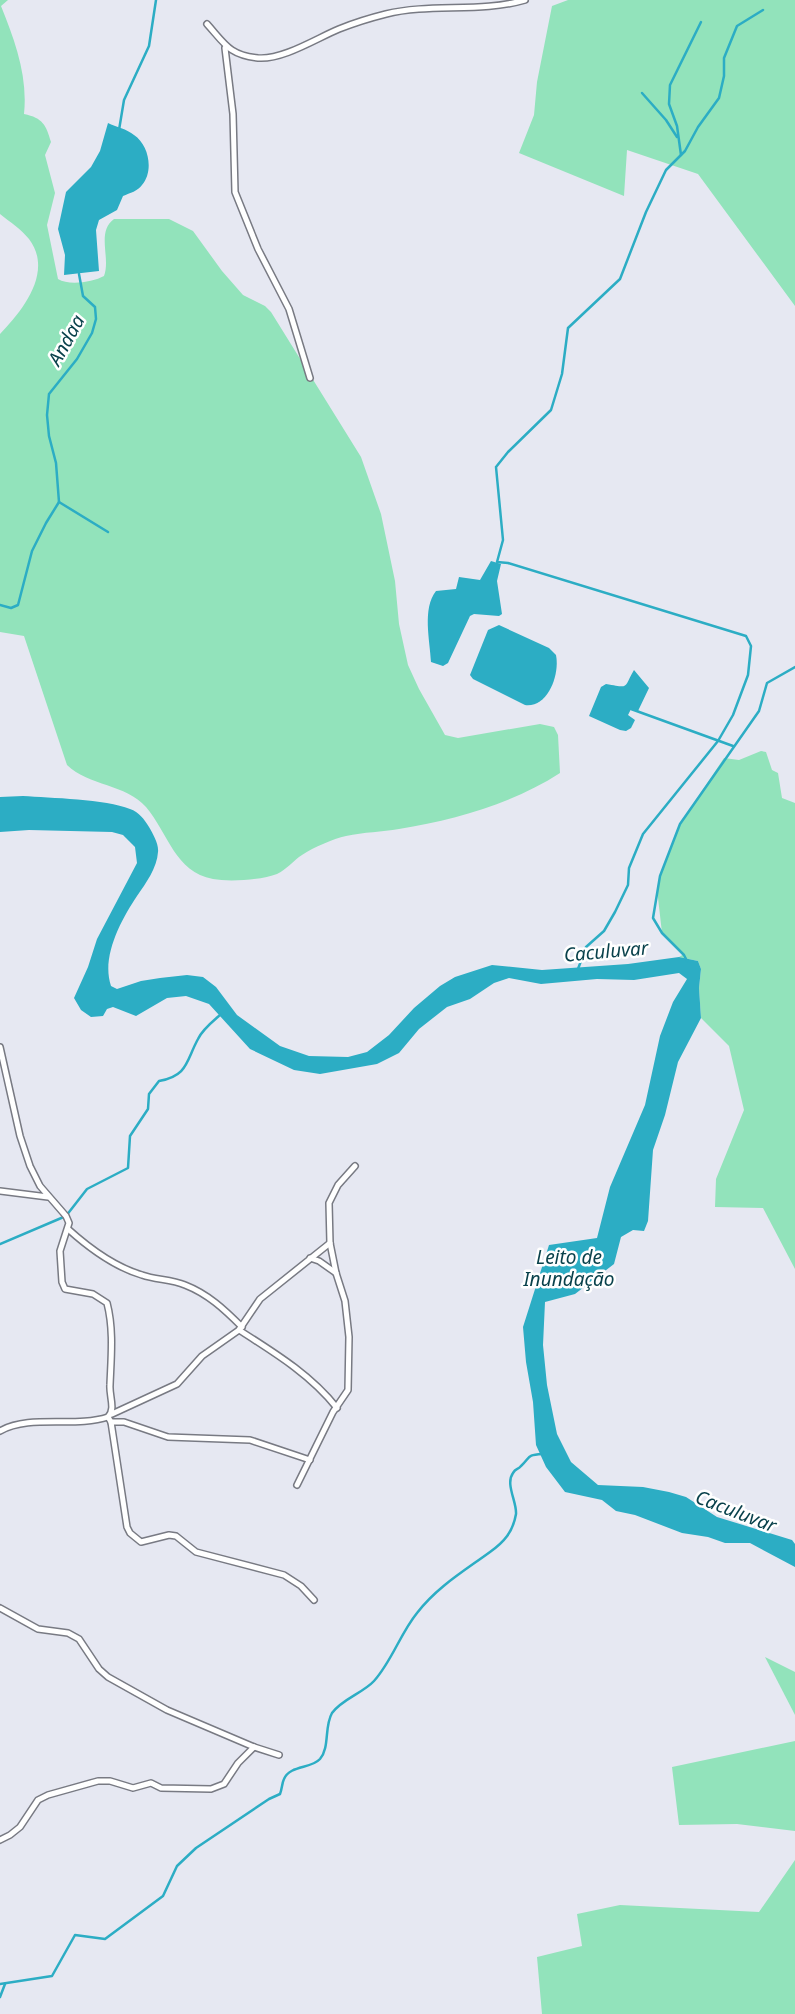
<svg xmlns="http://www.w3.org/2000/svg" width="795" height="2014" viewBox="0 0 795 2014" font-family="'Noto Sans',sans-serif">
  <style>
    .green { fill: #92e3bb }
    .water { fill: #2cadc4 }
    .lines { fill: none; stroke-linecap: round; stroke-linejoin: round }
    .stream { stroke: #2cadc4; stroke-width: 2.5 }
    .minor-casing { stroke: #787a83; stroke-width: 8 }
    .minor { stroke: #fff; stroke-width: 5 }
    .labels { text-anchor: middle; stroke-width: 5; stroke-linejoin: round; paint-order: stroke }
    .water-label { font-size: 19px; font-style: italic; fill: #09414b; stroke: #fff }
  </style>
  <rect width="100%" height="100%" fill="#e6e8f2"/>
  <!-- green -->
  <g class="green">
    <path d="M0,0H8L1,6C15,41 28,76 24,114C43,118 46,125 51,142L45,155L55,193L47,225L58,279C69,286 93,282 104,276C111,258 96,232 114,219H169L193,231L222,271L243,295L265,306L271,312L361,457L381,514L395,581L399,624L408,665L419,689L445,735L458,738L540,724L554,727L558,735L560,773C512,804 455,820 399,829C382,832 364,832 346,836C333,839 314,847 302,855C294,860 286,870 277,874C262,880 229,882 213,879C175,872 168,833 146,807C126,784 89,786 67,765L24,636L0,632V334C22,311 54,272 29,239C21,229 10,222 0,214Z"/>
    <polygon points="568,0 795,0 795,306 698,174 627,150 624,196 519,153 534,115 537,82 552,6"/>
    <polygon points="761,751 766,752 772,770 778,773 782,798 795,803 795,1269 763,1208 715,1207 716,1179 744,1110 729,1046 701,1018 699,988 701,969 698,961 679,957 684,954 662,933 657,889 660,876 680,824 724,758 739,760"/>
    <polygon points="765,1657 795,1672 795,1715"/>
    <polygon points="795,1741 795,1831 737,1824 679,1825 672,1767"/>
    <polygon points="795,1860 795,2014 542,2014 537,1957 582,1946 577,1914 620,1905 759,1912"/>
  </g>
  <!-- water -->
  <g class="water">
    <path d="M108,123C116,127 127,129 134,135C149,145 154,171 142,185C138,191 130,193 123,196L117,210L99,220L96,230L99,271L64,275L65,255L58,229L66,192L91,167L100,151Z"/>
    <path d="M491,561L501,564L497,581L502,614L499,616L474,614L470,616L448,663L443,666L431,662C430,640 422,609 436,591L456,589L459,577L480,580Z"/>
    <path d="M499,625L549,648L556,655C560,674 548,708 525,705L473,679L470,675L488,630Z"/>
    <path d="M634,670L649,688L638,711L631,709L628,715L635,720L631,728L626,731L620,730L589,716L601,687L606,684C630,688 623,689 634,670Z"/>
    <path d="M23,796C50,798 106,799 130,809C139,812 144,819 149,827C153,834 159,844 158,852C157,868 146,883 137,896C121,920 101,957 111,986L117,989L141,981L160,978L187,975L203,977L216,987L237,1015L280,1046L309,1056L348,1057L367,1052L389,1035L414,1008L440,986L455,977L492,965L542,970L628,964L679,957L698,961L701,969L699,988L701,1018L678,1062L665,1115L653,1150L648,1221L644,1231L633,1230L621,1237L614,1264L575,1294L545,1302L543,1345L547,1385L557,1434L571,1462L598,1485L643,1487L669,1492L686,1497L717,1517L792,1540L795,1544V1567L750,1543H725L708,1537L682,1533L635,1515L616,1511L602,1500L565,1492L546,1467L536,1445L533,1402L526,1362L523,1327L549,1245L597,1238L610,1187L645,1105L660,1036L673,1002L687,979L679,973L634,980L597,979L541,984L509,978L494,983L470,999L447,1007L419,1029L399,1053L377,1064L320,1074L294,1070L250,1049L209,1004L186,996L167,998L136,1016L113,1007L107,1009L103,1016L91,1017L81,1010L74,998L88,967L97,939L137,863L135,847L123,835L112,832L29,830L0,832V797Z"/>
  </g>
  <g class="lines">
    <!-- stream -->
    <g class="stream">
      <polyline points="642,93 666,120 677,137"/>
      <polyline points="119,130 124,100 149,46 156,0"/>
      <polyline points="681,155 677,126 669,104 670,85 701,22"/>
      <polyline points="59,502 108,532"/>
      <polyline points="0,605 11,608 18,605 32,551 46,523 59,502 56,463 49,436 47,415 49,394 77,359 92,333 96,319 95,307 83,296 79,274"/>
      <polyline points="631,709 733,746"/>
      <polyline points="687,961 684,955 662,933 653,918 660,876 680,824 759,711 767,683 795,667"/>
      <polyline points="578,969 586,947 604,931 615,912 628,885 629,868 643,834 718,741 733,715 748,675 751,646 746,636 508,563 497,562 503,540 496,467 508,452 551,410 562,374 568,328 620,279 646,212 666,170 685,151 698,127 719,98 724,76 724,58 737,26 763,10"/>
      <path d="M0,1244L66,1216L87,1189L128,1168L130,1136L148,1109L149,1094L159,1081C188,1076 186,1061 198,1039C202,1030 212,1022 220,1015"/>
      <path d="M0,1984L52,1976L75,1935L105,1939L163,1896L177,1866L196,1848L269,1799L280,1794C282,1789 282,1783 284,1779C290,1765 311,1769 320,1759C330,1747 324,1727 332,1713C342,1699 363,1693 374,1681C392,1661 400,1634 417,1613C437,1587 464,1571 490,1552C504,1542 513,1532 516,1514C517,1502 505,1484 513,1473C516,1468 518,1470 521,1466C531,1457 526,1455 542,1454"/>
      <polyline points="0,1997 5,1984"/>
    </g>
    <!-- minor casing -->
    <g class="minor-casing">
      <g id="minor">
        <path d="M207,24C225,44 229,55 258,58C283,60 317,38 339,29C354,23 370,18 386,14C431,3 480,13 525,0"/>
        <polyline points="225,48 233,114 235,192 258,249 289,309 310,378"/>
        <path d="M0,1047L20,1136L30,1166L40,1186L66,1216L69,1223L60,1251L62,1282L65,1289L93,1294L107,1303C114,1330 111,1358 110,1385C109,1396 116,1409 108,1417C75,1428 30,1414 0,1431"/>
        <polyline points="0,1191 48,1197"/>
        <path d="M68,1229C89,1248 115,1267 142,1275C156,1280 171,1279 185,1285C208,1294 224,1309 242,1327"/>
        <polyline points="310,1258 319,1261 336,1273"/>
        <path d="M239,1330C275,1353 311,1375 337,1408"/>
        <polyline points="112,1414 177,1384 202,1356 239,1330 260,1299 330,1243"/>
        <polyline points="108,1417 111,1422 127,1527 130,1533 141,1542 169,1535 176,1536 196,1552 284,1575 301,1586 314,1600"/>
        <polyline points="111,1422 124,1422 168,1437 250,1440 310,1460"/>
        <polyline points="297,1485 333,1412 348,1390 349,1337 345,1301 336,1273 330,1243 329,1203 338,1185 355,1166"/>
        <polyline points="0,1608 38,1629 68,1633 79,1639 99,1669 108,1677 167,1710 254,1747 279,1755"/>
        <polyline points="0,1840 10,1835 20,1827 38,1800 48,1795 98,1781 110,1781 133,1788 151,1783 161,1788 211,1789 224,1784 238,1763 254,1747"/>
      </g>
    </g>
    <!-- minor -->
    <use href="#minor" class="minor"/>
  </g>
  <g class="labels">
    <!-- water labels -->
    <g class="water-label">
      <text transform="translate(66 340) rotate(-61)" y="7">Andaa</text>
      <text transform="translate(606 951) rotate(-5)" y="7">Caculuvar</text>
      <text x="569" y="1264">Leito de<tspan x="569" dy="22">Inundação</tspan></text>
      <text transform="translate(736 1511) rotate(21)" y="7">Caculuvar</text>
    </g>
  </g>
</svg>
